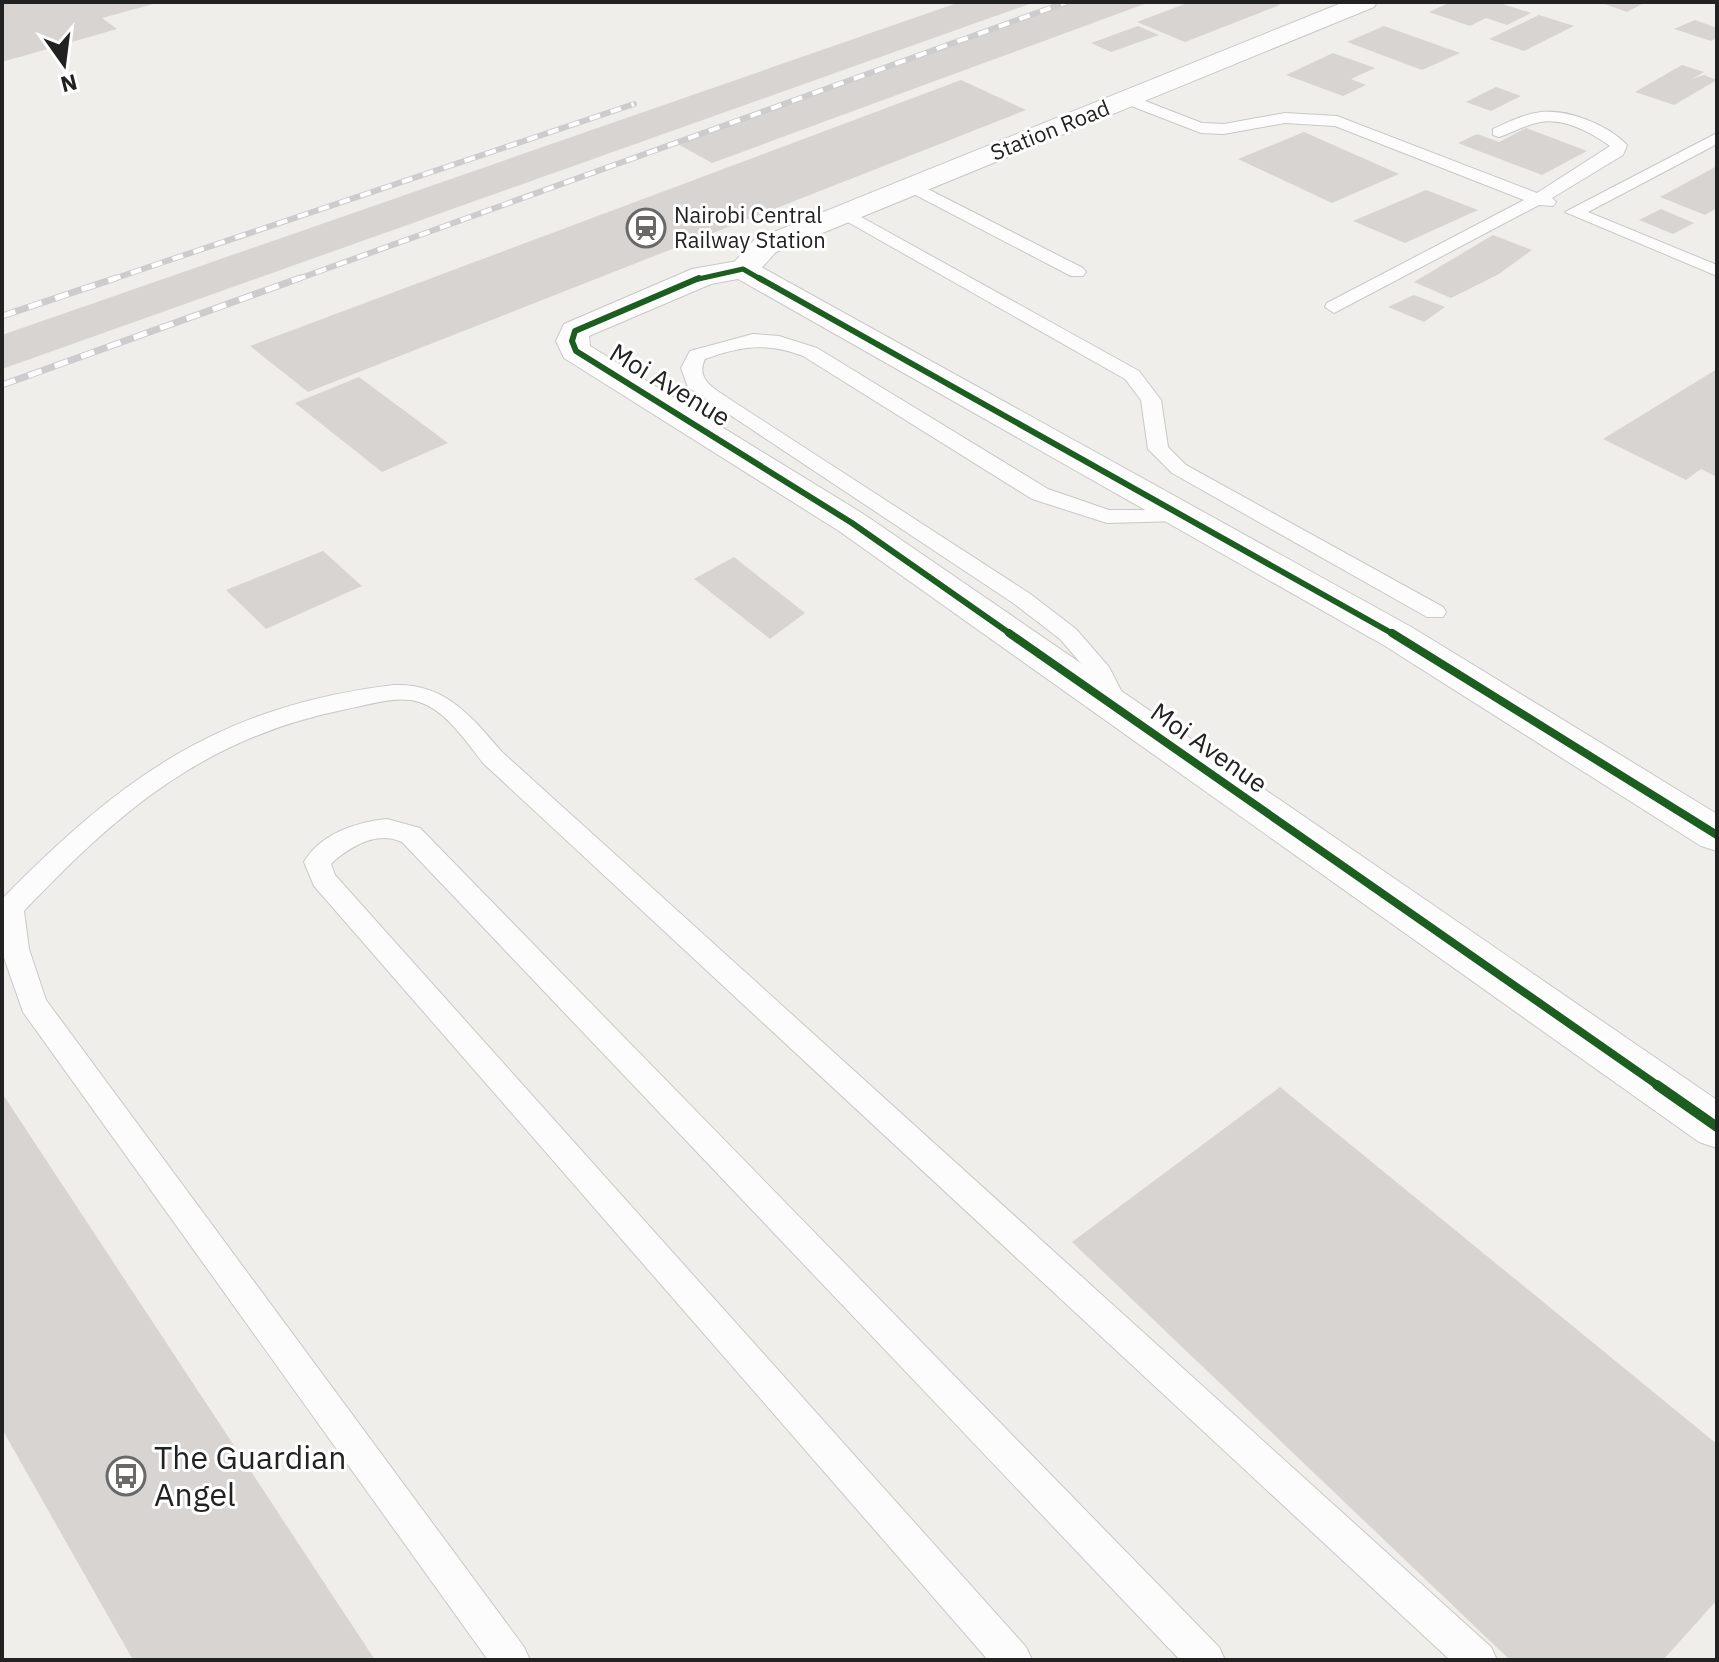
<svg xmlns="http://www.w3.org/2000/svg" width="1719" height="1662" viewBox="0 0 1719 1662" font-family="'IBM Plex Sans',sans-serif">
  <style>
    .building { fill: #d7d4d2 }
    .lines { fill: none; stroke-linecap: round; stroke-linejoin: round }
    .service-casing { stroke: #c9c8c7; stroke-width: 2 }
    .minor-casing { stroke: #c9c8c7; stroke-width: 2 }
    .tertiary-casing { stroke: #c9c8c7; stroke-width: 2 }
    .service { fill: #fdfcfc; fill-rule: evenodd }
    .minor { fill: #fdfcfc; fill-rule: evenodd }
    .tertiary { fill: #fdfcfc; fill-rule: evenodd }
    .rail-far1-casing { stroke: #ccc; stroke-width: 6 }
    .rail-casing { stroke: #ccc; stroke-width: 7 }
    .rail-far1 { stroke: #fff; stroke-width: 4; stroke-dasharray: 11; stroke-linecap: butt }
    .rail { stroke: #fff; stroke-width: 5; stroke-dasharray: 14; stroke-linecap: butt }
    .cycleway-far3-casing { stroke: #fff; stroke-width: 8 }
    .cycleway-far2-casing { stroke: #fff; stroke-width: 10 }
    .cycleway-far1-casing { stroke: #fff; stroke-width: 13 }
    .cycleway-casing { stroke: #fff; stroke-width: 15 }
    .cycleway-far3 { stroke: #1b5e20; stroke-width: 5 }
    .cycleway-far2 { stroke: #1b5e20; stroke-width: 6 }
    .cycleway-far1 { stroke: #1b5e20; stroke-width: 8 }
    .cycleway { stroke: #1b5e20; stroke-width: 10 }
    .labels { text-anchor: middle; stroke-width: 6; stroke-linejoin: round; paint-order: stroke }
    .far-street-label { font-size: 22px; fill: #222; stroke: #fff }
    .far-poi-label { font-size: 22px; fill: #222; stroke: #fff; text-anchor: start }
    .street-label { font-size: 26px; fill: #222; stroke: #fff }
    .near-poi-label { font-size: 32px; fill: #222; stroke: #fff; text-anchor: start }
  </style>
  <rect width="100%" height="100%" fill="#f0eeeb"/>
  <!-- building -->
  <g class="building">
    <polygon points="2,2 157,2 157,3 102,18 117,29 2,62"/>
    <polygon points="960,2 1035,2 2,369 2,335"/>
    <polygon points="1072,2 1150,2 712,163 676,143"/>
    <polygon points="1190,2 1273,2 1280,5 1185,42 1137,22"/>
    <polygon points="1451,2 1496,2 1531,13 1507,25 1486,18 1470,26 1429,12"/>
    <polygon points="1599,2 1635,2 1642,4 1627,12"/>
    <polygon points="1539,15 1574,26 1524,51 1489,39"/>
    <polygon points="1695,20 1717,28 1717,38 1711,41 1674,29"/>
    <polygon points="1138,26 1159,35 1111,52 1091,43"/>
    <polygon points="1384,26 1460,53 1422,70 1347,42"/>
    <polygon points="1333,53 1375,68 1351,79 1366,85 1343,96 1286,75"/>
    <polygon points="1682,65 1704,72 1692,79 1704,75 1717,80 1674,105 1635,92"/>
    <polygon points="961,80 1026,110 308,392 250,346"/>
    <polygon points="1496,87 1521,96 1491,111 1466,102"/>
    <polygon points="1526,128 1587,151 1542,175 1458,143 1477,134 1499,142"/>
    <polygon points="1304,132 1399,174 1332,203 1238,159"/>
    <polygon points="1717,166 1717,208 1705,215 1660,197"/>
    <polygon points="1426,190 1478,210 1405,243 1353,221"/>
    <polygon points="1661,209 1694,223 1673,234 1639,220"/>
    <polygon points="1493,235 1532,250 1499,274 1451,298 1414,282"/>
    <polygon points="1414,295 1445,307 1424,322 1388,307"/>
    <polygon points="1717,369 1717,477 1701,469 1686,480 1603,439"/>
    <polygon points="359,377 448,443 382,472 295,403"/>
    <polygon points="323,551 362,586 266,629 226,590"/>
    <polygon points="734,557 805,613 770,639 694,579"/>
    <polygon points="1280,1087 1717,1444 1717,1600 1663,1660 1510,1660 1072,1242"/>
    <polygon points="2,1093 375,1660 133,1660 2,1429"/>
  </g>
  <g class="lines">
    <!-- service casing -->
    <g class="service-casing">
      <g id="service">
        <path d="M1127,94L1202,123L1224,124L1285,113L1337,116L1537,193L1610,146C1590,132 1562,116 1536,123C1523,126 1512,133 1499,137L1493,135V129C1509,122 1524,114 1541,112C1568,109 1609,125 1627,145L1623,155L1552,198L1556,202L1553,206L1539,205L1334,313L1325,307L1327,303L1524,200L1335,126L1285,123L1224,134L1201,133L1121,102V96Z"/>
        <polygon points="1717,133 1717,144 1588,212 1717,265 1717,276 1565,212"/>
        <polygon points="912,181 1083,268 1086,272 1083,276 1071,276 906,190 904,186 906,182"/>
        <polygon points="845,208 1139,371 1161,400 1168,447 1186,465 1443,607 1446,612 1443,617 1427,617 1172,473 1148,449 1141,400 1125,379 839,217 836,213"/>
        <path d="M753,334L779,336L817,348L1048,489L1109,510H1188L1191,515L1188,520L1180,521L1107,523L1032,499L803,356C767,342 741,346 705,359C695,380 715,389 731,400L1029,593L1076,629L1109,667L1131,710L1128,716H1110L1091,675L1060,639L1013,603L688,387L681,368L690,351Z"/>
        <path d="M394,685C445,683 471,716 502,752L1491,1647L1497,1660H1450L484,764C467,743 446,710 419,702C397,695 369,705 347,709C206,737 121,809 24,911L29,949L46,1000L524,1647L530,1660H488L23,1012L2,952V899C122,777 219,706 394,685Z"/>
        <path d="M387,819L420,828L1219,1647L1225,1660H1180L402,842C377,831 354,845 335,860L331,864L335,875L1026,1647L1032,1660H988L314,886L304,862C320,834 356,822 387,819Z"/>
      </g>
    </g>
    <!-- minor casing -->
    <g class="minor-casing">
      <path id="minor" d="M1344,2H1377L1374,7L776,252C762,267 754,281 732,275L728,269L754,240Z"/>
    </g>
    <!-- tertiary casing -->
    <g class="tertiary-casing">
      <polygon id="tertiary" points="743,260 754,263 1413,628 1717,814 1717,851 1701,846 1385,646 738,279 711,284 589,336 590,346 865,515 1717,1100 1717,1148 1699,1142 839,531 564,358 556,341 564,324 692,269"/>
    </g>
    <!-- service -->
    <use href="#service" class="service"/>
    <!-- minor -->
    <use href="#minor" class="minor"/>
    <!-- tertiary -->
    <use href="#tertiary" class="tertiary"/>
    <!-- rail-far1 casing -->
    <g class="rail-far1-casing">
      <g id="rail-far1">
        <polyline points="110,280 634,104"/>
        <polyline points="295,280 1067,2"/>
      </g>
    </g>
    <!-- rail casing -->
    <g class="rail-casing">
      <g id="rail">
        <polyline points="2,316 116,278"/>
        <polyline points="2,385 300,278"/>
      </g>
    </g>
    <!-- rail-far1 -->
    <use href="#rail-far1" class="rail-far1"/>
    <!-- rail -->
    <use href="#rail" class="rail"/>
    <!-- cycleway-far3 casing -->
    <g class="cycleway-far3-casing">
      <polyline id="cycleway-far3" points="694,280 743,269 762,280"/>
    </g>
    <!-- cycleway-far2 casing -->
    <g class="cycleway-far2-casing">
      <g id="cycleway-far2">
        <polyline points="699,278 575,331 572,341 576,351 852,523 1012,635"/>
        <polyline points="759,278 1395,635"/>
      </g>
    </g>
    <!-- cycleway-far1 casing -->
    <g class="cycleway-far1-casing">
      <g id="cycleway-far1">
        <polyline points="1009,633 1660,1087"/>
        <polyline points="1392,633 1717,835"/>
      </g>
    </g>
    <!-- cycleway casing -->
    <g class="cycleway-casing">
      <polyline id="cycleway" points="1657,1085 1717,1127"/>
    </g>
    <!-- cycleway-far3 -->
    <use href="#cycleway-far3" class="cycleway-far3"/>
    <!-- cycleway-far2 -->
    <use href="#cycleway-far2" class="cycleway-far2"/>
    <!-- cycleway-far1 -->
    <use href="#cycleway-far1" class="cycleway-far1"/>
    <!-- cycleway -->
    <use href="#cycleway" class="cycleway"/>
  </g>
  <!-- icons -->
  <defs>
    <g id="station-ring" transform="scale(2)"><circle r="9.5" fill="#fff" stroke="#6a6968" stroke-width="1.5"/><path d="M-3-6H3Q5-6 5-4V2Q5 4 3 4L4.5 6H3L1.5 4h-3L-3 6H-4.5L-3 4Q-5 4-5 2V-4Q-5-6-3-6ZM-3.5-4v3h7v-3ZM-3.5 1v1.5H-2V1ZM2 1v1.5H3.5V1Z" fill="#6a6968"/></g>
    <g id="bus-ring" transform="scale(2)"><circle r="9.5" fill="#fff" stroke="#6a6968" stroke-width="1.5"/><path d="M-5-6H5V4H4V6H2V4H-2V6H-4V4H-5ZM-3.5-4V0h7V-4ZM-3.5 1.2v1.5H-2V1.2ZM2 1.2v1.5H3.5V1.2Z" fill="#6a6968"/></g>
  </defs>
  <g fill-rule="evenodd">
    <use href="#station-ring" x="646" y="228"/>
    <use href="#bus-ring" x="126" y="1476"/>
  </g>
  <g class="labels">
    <!-- far-street labels -->
    <g class="far-street-label">
      <text transform="translate(1050 130) rotate(-22)" y="8">Station Road</text>
    </g>
    <!-- far-poi labels -->
    <g class="far-poi-label">
      <text x="674" y="223">Nairobi Central<tspan x="674" dy="25">Railway Station</tspan></text>
    </g>
    <!-- street labels -->
    <g class="street-label">
      <text transform="translate(670 385) rotate(31)" y="9">Moi Avenue</text>
      <text transform="translate(1209 748) rotate(35)" y="9">Moi Avenue</text>
    </g>
    <!-- near-poi labels -->
    <g class="near-poi-label">
      <text x="154" y="1469">The Guardian<tspan x="154" dy="37">Angel</tspan></text>
    </g>
  </g>
  <!-- border -->
  <rect width="1719" height="1662" fill="none" stroke="#222222" stroke-width="8"/>
  <!-- north arrow -->
  <g transform="translate(64 64) rotate(166)" stroke="#ffffff" stroke-width="6" paint-order="stroke">
  <path d="M0-6L14 30L0 20L-14 30Z" fill="#222222"/>
  <text y="-12" font-size="22" font-weight="bold" text-anchor="middle" fill="#222222">N</text>
  </g>
</svg>
